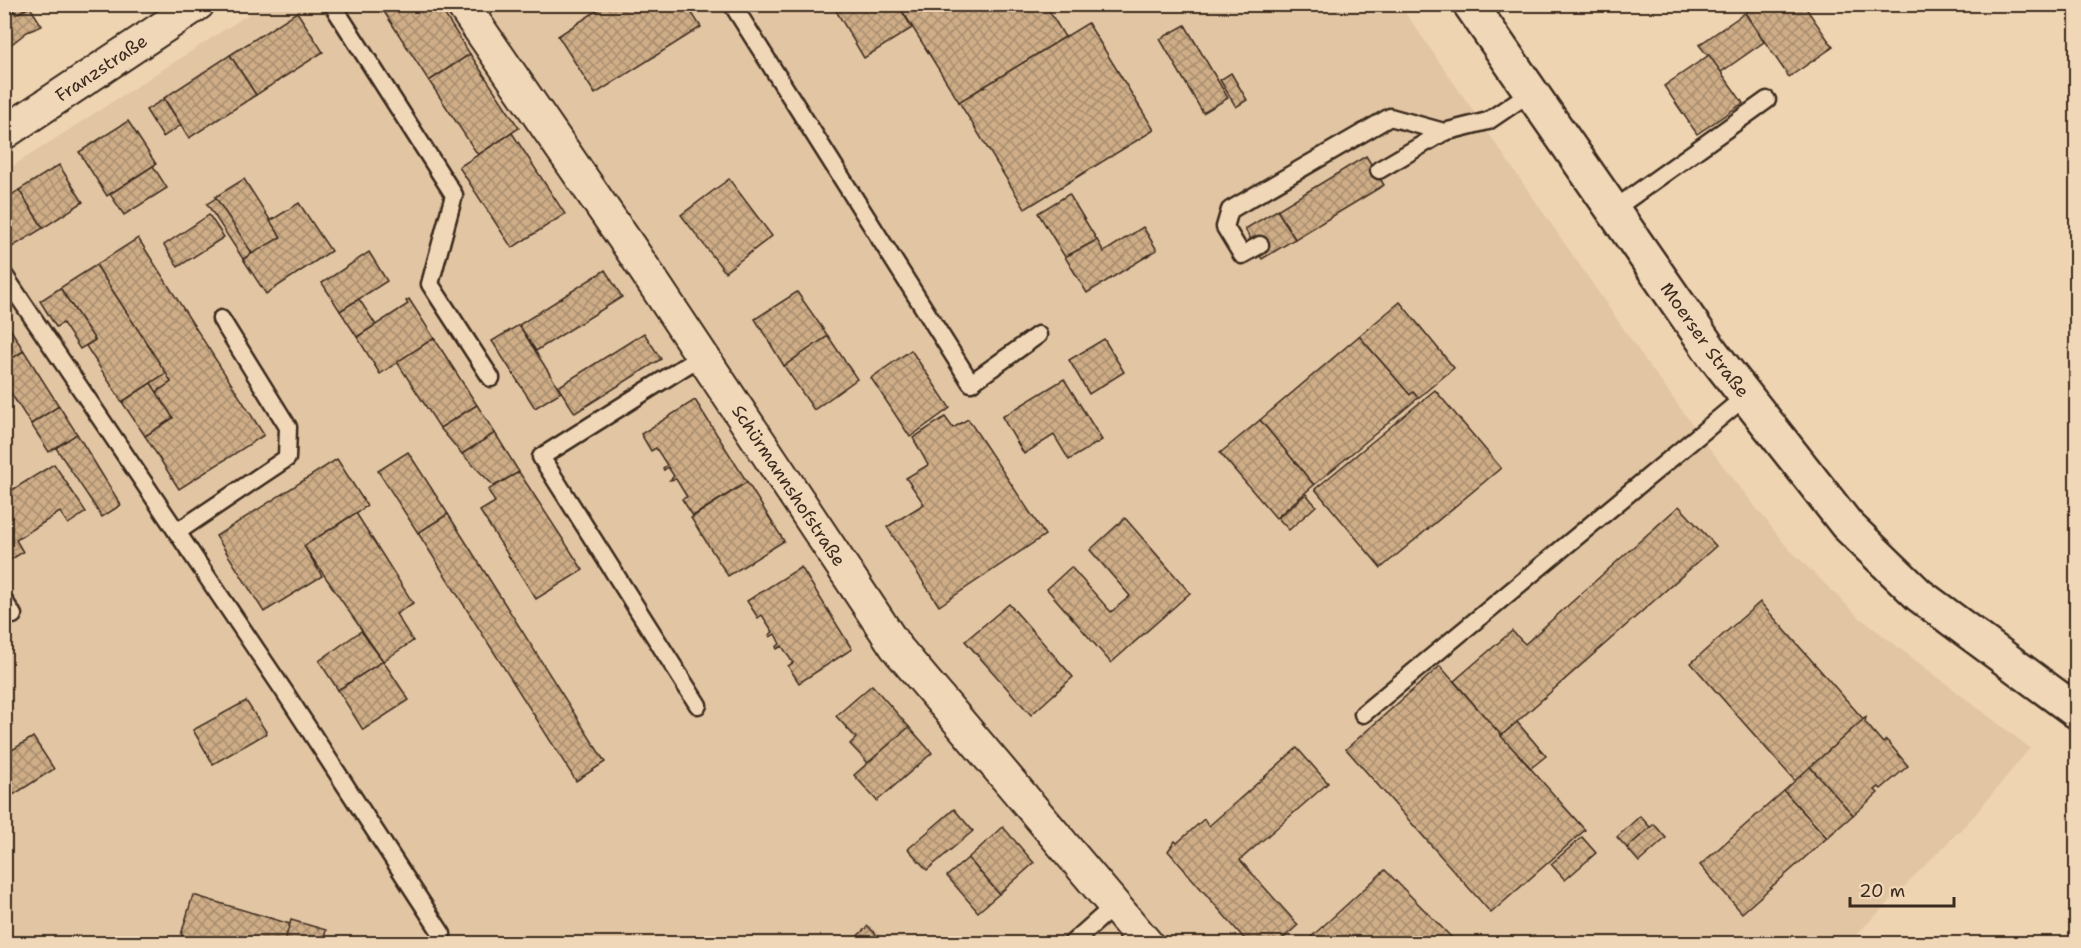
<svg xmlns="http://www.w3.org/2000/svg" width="2081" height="948" viewBox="0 0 2081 948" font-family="'Shantell Sans',sans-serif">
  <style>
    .built { fill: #e2c5a2 }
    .building { fill: url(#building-cross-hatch); stroke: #3b2a1e; stroke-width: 1.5 }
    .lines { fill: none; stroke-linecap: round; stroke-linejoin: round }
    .service-casing { stroke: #3b2a1e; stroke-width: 21 }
    .minor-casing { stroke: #3b2a1e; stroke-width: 36 }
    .tertiary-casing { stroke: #3b2a1e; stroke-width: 38 }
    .service { stroke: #f0d7b8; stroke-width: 16 }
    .minor { stroke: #f0d7b8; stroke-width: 32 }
    .tertiary { stroke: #f0d7b8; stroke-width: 33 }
    .labels { text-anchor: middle; stroke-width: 4.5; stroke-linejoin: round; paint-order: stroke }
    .street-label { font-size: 18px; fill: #3b2a1e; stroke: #f0d7b8 }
  </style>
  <defs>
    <pattern id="building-cross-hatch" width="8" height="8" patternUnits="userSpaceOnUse" patternTransform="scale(1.5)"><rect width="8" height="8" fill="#cead87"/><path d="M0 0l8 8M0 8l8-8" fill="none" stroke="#a88d6e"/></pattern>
  </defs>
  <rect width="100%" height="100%" fill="#efd4b2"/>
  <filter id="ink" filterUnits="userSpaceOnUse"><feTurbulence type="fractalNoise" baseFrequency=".0167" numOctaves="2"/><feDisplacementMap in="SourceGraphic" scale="12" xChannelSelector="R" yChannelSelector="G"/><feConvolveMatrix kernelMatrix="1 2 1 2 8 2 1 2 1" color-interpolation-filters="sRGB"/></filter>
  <g filter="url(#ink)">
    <!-- built -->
    <polygon class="built" points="263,5 1400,5 1643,357 1710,449 1787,547 1860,618 2030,748 1973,817 1848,943 9,944 5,937 5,171"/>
    <!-- building -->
    <g class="building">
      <polygon points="4,4 9,4 16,14 30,7 42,26 27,32 4,50"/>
      <polygon points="9,4 34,4 16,14"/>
      <polygon points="384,4 438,4 470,54 429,81 381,7"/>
      <polygon points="607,4 686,4 701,27 595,94 558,36"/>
      <polygon points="832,4 898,4 912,28 864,58"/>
      <polygon points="898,4 1045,4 1065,37 959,102"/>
      <polygon points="1757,4 1803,4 1833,47 1789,77 1745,13"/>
      <polygon points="297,12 323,52 256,95 230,55"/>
      <polygon points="1745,13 1764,42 1721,72 1699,45"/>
      <polygon points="1088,23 1154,130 1025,209 959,102"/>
      <polygon points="1185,25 1228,98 1203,113 1160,39"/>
      <polygon points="470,54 519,128 478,155 429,81"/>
      <polygon points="230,55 256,95 189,138 164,98"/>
      <polygon points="1709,55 1743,103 1697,134 1664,86"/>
      <polygon points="1231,73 1247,100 1236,107 1220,80"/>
      <polygon points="164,99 181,125 163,137 146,110"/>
      <polygon points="128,121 156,164 107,196 79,152"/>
      <polygon points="512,133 565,214 512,248 459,167"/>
      <polygon points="1366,156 1384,185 1295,239 1277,210"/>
      <polygon points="59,165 83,202 43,228 19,190"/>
      <polygon points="153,166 167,188 124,215 110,194"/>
      <polygon points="244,179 281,237 253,255 215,197"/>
      <polygon points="729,179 772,236 725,272 681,215"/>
      <polygon points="19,190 43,228 4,252 4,200"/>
      <polygon points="1069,194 1097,240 1065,257 1038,213"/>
      <polygon points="216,198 252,253 243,259 207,204"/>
      <polygon points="299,203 331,251 266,294 243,259 281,237 270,221"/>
      <polygon points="1277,210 1295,239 1262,259 1245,229"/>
      <polygon points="209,215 224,237 178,267 164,245"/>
      <polygon points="1143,227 1157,250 1087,293 1065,257 1097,240 1104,252"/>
      <polygon points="138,238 264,435 179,489 145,436 173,418 156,392 171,382 96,265"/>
      <polygon points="369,252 387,281 340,311 322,283"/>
      <polygon points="96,265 166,373 122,402 86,346 95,340 60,288"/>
      <polygon points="605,270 622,297 536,351 519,325"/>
      <polygon points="60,288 95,340 80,349 63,323 56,327 40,301"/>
      <polygon points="797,292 828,336 784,366 755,319"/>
      <polygon points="359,299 376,325 357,337 340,311"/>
      <polygon points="409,299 434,338 380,374 357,337 408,304 406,301"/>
      <polygon points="1400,302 1454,368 1418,398 1413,392 1410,395 1359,336"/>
      <polygon points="6,322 24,351 4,363 4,323"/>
      <polygon points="519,325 561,392 535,408 492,341"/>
      <polygon points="644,333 661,359 575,413 558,387"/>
      <polygon points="828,336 857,379 814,410 784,366"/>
      <polygon points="1359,336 1410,395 1413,392 1418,398 1314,485 1260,420"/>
      <polygon points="434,338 477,405 440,428 397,362"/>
      <polygon points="1104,339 1124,372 1089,394 1069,360"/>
      <polygon points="911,350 950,408 910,437 871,378"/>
      <polygon points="24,351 59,406 31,424 4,383 4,363"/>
      <polygon points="166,373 171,382 156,392 151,383"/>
      <polygon points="1064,379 1102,440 1069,460 1054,435 1024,454 1002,417"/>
      <polygon points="151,383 173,418 145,436 122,402"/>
      <polygon points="1435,390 1501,468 1381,568 1315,489"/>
      <polygon points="695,400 747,482 693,516 682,499 687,497 676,479 670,480 674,476 668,467 664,470 663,468 667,465 656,448 651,451 641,434"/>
      <polygon points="477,405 495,433 462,454 440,428"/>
      <polygon points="59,406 77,434 49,452 31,424"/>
      <polygon points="945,417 953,428 968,419 1045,535 939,606 887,527 924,504 906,478 928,465 913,438"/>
      <polygon points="1260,420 1314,485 1276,518 1220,453"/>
      <polygon points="495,433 519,472 494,486 462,454"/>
      <polygon points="77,434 121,505 102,517 56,448"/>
      <polygon points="408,452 448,514 418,533 378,471"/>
      <polygon points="337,459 367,506 304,546 322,576 264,612 216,536"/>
      <polygon points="54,464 86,512 68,524 60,512 16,540 23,552 4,564 4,495"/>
      <polygon points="519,472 583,570 536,599 480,511 495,502 488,490"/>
      <polygon points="747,482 784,541 728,576 691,518"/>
      <polygon points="1306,494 1316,506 1289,530 1278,518"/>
      <polygon points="1679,506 1716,546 1501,736 1454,681 1512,631 1525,644"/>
      <polygon points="356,513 413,603 396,614 413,641 383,661 304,546"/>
      <polygon points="448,514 605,762 576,781 418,533"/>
      <polygon points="1125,518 1190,593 1111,663 1047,589 1071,567 1111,612 1130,596 1090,550"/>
      <polygon points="801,567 852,649 799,683 788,666 793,663 782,646 777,649 776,647 780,644 775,634 770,637 769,635 773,632 762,615 758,618 747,601"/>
      <polygon points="1760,602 1864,720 1795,781 1691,663"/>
      <polygon points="1009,604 1073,677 1031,715 965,641"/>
      <polygon points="361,631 383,661 338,690 319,661"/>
      <polygon points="383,661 409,700 363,730 338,690"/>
      <polygon points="1440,666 1585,830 1491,913 1346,749"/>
      <polygon points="872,685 909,727 868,763 850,744 856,738 836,716"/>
      <polygon points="246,701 267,733 213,764 193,730"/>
      <polygon points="1866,717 1865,722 1883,743 1886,740 1889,743 1908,766 1881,789 1879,787 1875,790 1878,793 1853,815 1810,767"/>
      <polygon points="1517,722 1546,756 1531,768 1501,736"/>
      <polygon points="909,727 932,753 877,801 854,775"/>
      <polygon points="33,737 54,769 13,795 4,782 4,755"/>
      <polygon points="1297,748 1328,783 1240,860 1298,925 1277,944 1249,944 1168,851 1175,841 1177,843 1204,819 1209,826"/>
      <polygon points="1810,767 1853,815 1827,838 1784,791"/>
      <polygon points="1784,791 1827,838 1742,913 1700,865"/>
      <polygon points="954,809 973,831 927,870 908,849"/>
      <polygon points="1640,816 1650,827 1627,848 1617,837"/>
      <polygon points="1654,824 1666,838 1639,862 1627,848"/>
      <polygon points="1003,827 1034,863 999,894 968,858"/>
      <polygon points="1582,837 1596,853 1565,880 1551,864"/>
      <polygon points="968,858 999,894 978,912 947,876"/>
      <polygon points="1385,870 1458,944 1316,944 1311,937"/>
      <polygon points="193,895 290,924 284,944 211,944 181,935"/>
      <polygon points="291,920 326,930 323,944 284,944"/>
      <polygon points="868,926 885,944 849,944"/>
      <polygon points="1573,935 1580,944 1563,944"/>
    </g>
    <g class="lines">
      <!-- service casing -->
      <g class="service-casing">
        <g id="service">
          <polyline points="332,4 454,195 430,284 491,378"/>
          <polyline points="732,4 971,383 1038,335"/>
          <polyline points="1444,132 1488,121 1531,92"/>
          <polyline points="1613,210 1767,100"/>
          <polyline points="1260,245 1242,255 1225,227 1230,210 1390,117 1444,132 1379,170"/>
          <polyline points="4,275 284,691 442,934"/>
          <polyline points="177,532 287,458 288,427 221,319"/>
          <polyline points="4,601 13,615"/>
          <polyline points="698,705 541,457 703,355"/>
          <polyline points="1363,714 1746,396"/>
          <polyline points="1071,944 1115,905"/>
        </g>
      </g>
      <!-- minor casing -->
      <g class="minor-casing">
        <g id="minor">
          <path id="s1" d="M462,4L631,249L896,647L1147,944"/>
          <path id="s2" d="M4,133L198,4"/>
        </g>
      </g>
      <!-- tertiary casing -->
      <g class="tertiary-casing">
        <g id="tertiary">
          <path id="s3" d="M1470,4L1713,354L1847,525L1919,595L2076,711"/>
        </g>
      </g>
      <!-- service -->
      <use href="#service" class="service"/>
      <!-- minor -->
      <use href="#minor" class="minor"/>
      <!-- tertiary -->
      <use href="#tertiary" class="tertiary"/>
    </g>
  </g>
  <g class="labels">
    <!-- street labels -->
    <g class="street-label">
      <text dy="6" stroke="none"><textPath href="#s2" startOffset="117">Franzstraße</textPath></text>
      <text dy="6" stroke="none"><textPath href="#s3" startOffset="410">Moerser Straße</textPath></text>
      <text dy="6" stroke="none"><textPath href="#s1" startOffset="582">Schürmannshofstraße</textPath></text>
    </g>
  </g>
  <!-- margin -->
  <rect width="2081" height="948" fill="none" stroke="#f0d7b8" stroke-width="24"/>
  <rect x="12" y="12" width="2057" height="924" fill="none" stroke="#3b2a1e" stroke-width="2" filter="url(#ink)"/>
  <!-- scale -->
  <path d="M1850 897v9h104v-9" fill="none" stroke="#3b2a1e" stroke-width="3"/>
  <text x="1859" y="897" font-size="18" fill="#3b2a1e" stroke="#f0d7b8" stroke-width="4.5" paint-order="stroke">20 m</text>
</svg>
